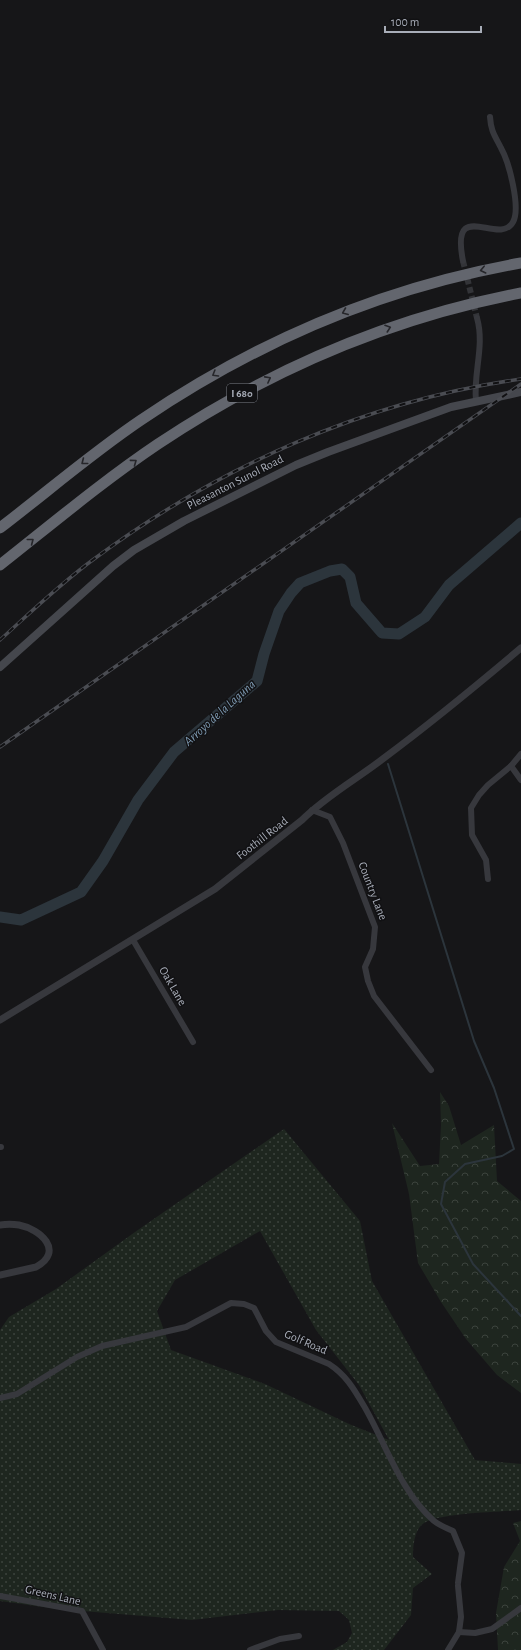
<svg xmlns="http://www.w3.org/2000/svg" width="521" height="1650" viewBox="0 0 521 1650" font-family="'Alegreya Sans',sans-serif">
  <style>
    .grass { fill: url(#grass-dots); fill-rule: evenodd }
    .forest { fill: url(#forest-crowns) }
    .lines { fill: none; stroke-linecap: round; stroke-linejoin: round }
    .stream { stroke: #2c353c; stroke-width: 2 }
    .river { stroke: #2c353c; stroke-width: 11 }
    .minor-tunnel { stroke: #333438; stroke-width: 6; stroke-dasharray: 6 3; stroke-linecap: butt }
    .minor { stroke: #37383d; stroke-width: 6 }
    .tertiary { stroke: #37383d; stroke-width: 7 }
    .secondary { stroke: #45474d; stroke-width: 8 }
    .motorway { stroke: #63666e; stroke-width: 11 }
    .rail-casing { stroke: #4a4c52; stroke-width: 3.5 }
    .rail { stroke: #111113; stroke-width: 2; stroke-dasharray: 6; stroke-linecap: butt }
    .oneway { stroke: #26262a }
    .labels { text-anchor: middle; stroke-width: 3; stroke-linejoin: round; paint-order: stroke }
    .shield { fill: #111113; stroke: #7b7e86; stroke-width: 1 }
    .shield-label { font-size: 11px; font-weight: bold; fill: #a8adb8 }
    .street-label { font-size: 12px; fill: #a8adb8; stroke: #111113 }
    .water-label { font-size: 13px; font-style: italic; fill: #7f9bb3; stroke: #111113 }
  </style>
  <defs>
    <pattern id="grass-dots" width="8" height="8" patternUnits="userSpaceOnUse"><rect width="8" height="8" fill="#1e261f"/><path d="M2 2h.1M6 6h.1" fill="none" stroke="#3c433d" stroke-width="1.8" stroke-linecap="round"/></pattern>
    <pattern id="forest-crowns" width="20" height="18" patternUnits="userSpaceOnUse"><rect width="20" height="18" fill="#1e261f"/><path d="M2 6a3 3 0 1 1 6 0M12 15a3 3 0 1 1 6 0" fill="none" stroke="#3c433d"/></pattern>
  </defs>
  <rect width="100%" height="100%" fill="#161618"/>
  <!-- grass -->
  <path class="grass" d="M284,1129L360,1221L372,1281L475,1460L521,1464V1510C500,1512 439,1513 424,1523C414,1530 413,1546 413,1557L432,1574L413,1588L411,1615L384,1650H333L347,1642L352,1633L349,1620L339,1611L278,1610L192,1620L58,1609L0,1601V1330L9,1317L56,1289L135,1232ZM260,1231L316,1330L359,1385L389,1440L349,1424L265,1384L171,1350L157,1311L175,1280Z"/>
  <!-- forest -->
  <g class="forest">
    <polygon points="440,1092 449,1106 461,1145 494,1125 497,1181 521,1201 521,1393 497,1375 466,1339 441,1302 418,1263 409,1194 392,1123 420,1166 439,1164 441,1125"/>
    <polygon points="521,1521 521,1650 498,1650 496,1613 504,1567 520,1541 513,1523"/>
  </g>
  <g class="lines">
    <!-- stream -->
    <polyline class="stream" points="388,764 474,1041 494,1088 514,1149 502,1156 465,1164 445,1182 441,1204 473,1264 521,1316"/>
    <!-- river -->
    <polyline class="river" points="0,917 21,920 81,892 103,861 138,800 174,752 257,681 264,654 279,611 291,593 300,583 330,571 342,569 350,577 356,603 382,633 399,634 425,617 449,585 521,523"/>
    <!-- minor-tunnel -->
    <polyline class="minor-tunnel" points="463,261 477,318"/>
    <!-- minor -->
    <g class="minor">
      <path d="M463,261C450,196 499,247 513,222C521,208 509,162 501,148C495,136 491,132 490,117"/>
      <path d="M476,401C473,373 485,346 477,318"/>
      <polyline points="511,766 521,780"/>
      <polyline points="312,810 330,817 343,843 375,927 373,949 365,967 368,981 374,996 431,1070"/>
      <polyline points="488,879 486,860 472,835 471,808 479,795 488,785 511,766 521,754"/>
      <polyline points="133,940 193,1042"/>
      <polyline points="0,1147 1,1147"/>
      <path d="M0,1398L17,1394L77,1357L102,1346L186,1327L231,1303L244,1304L254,1308L266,1331L276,1342L329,1364C346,1375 354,1389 364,1406C386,1444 400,1491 434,1521C439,1525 446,1528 453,1531L462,1553L458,1583"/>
      <polyline points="0,1596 82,1611 103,1650"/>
      <polyline points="459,1632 475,1633 492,1629 521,1608"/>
      <polyline points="250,1650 280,1639 299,1636"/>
      <polyline points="448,1650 459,1632 461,1617 458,1586"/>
    </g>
    <!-- tertiary -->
    <g class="tertiary">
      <path d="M0,1020L215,889L302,820C326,796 357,779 384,758C431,723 476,686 521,648"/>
      <path d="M0,1225C6,1224 13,1224 19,1225C40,1229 65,1251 36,1267L0,1275"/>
    </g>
    <!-- secondary -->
    <polyline class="secondary" points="0,667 113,566 134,550 184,521 296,465 328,452 451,407 521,392"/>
    <!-- motorway -->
    <g class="motorway">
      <path d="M0,528C47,492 92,453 141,420C256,342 384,287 521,263"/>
      <path d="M0,565C52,524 103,481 158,444C269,370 390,318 521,293"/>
    </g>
    <!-- rail casing -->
    <g class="rail-casing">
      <g id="rail">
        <path d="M0,640C31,612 61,583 94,559C220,466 365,401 521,379"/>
        <polyline points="0,747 521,384"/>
      </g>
    </g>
    <!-- rail -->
    <use href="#rail" class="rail"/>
  </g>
  <!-- one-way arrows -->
  <defs><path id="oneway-chevron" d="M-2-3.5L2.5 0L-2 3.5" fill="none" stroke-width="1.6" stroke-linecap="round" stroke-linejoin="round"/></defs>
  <g class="oneway">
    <use href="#oneway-chevron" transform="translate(483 270) rotate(167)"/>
    <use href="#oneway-chevron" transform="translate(345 312) rotate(158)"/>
    <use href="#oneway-chevron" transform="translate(388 328) rotate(-19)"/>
    <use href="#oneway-chevron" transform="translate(215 374) rotate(149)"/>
    <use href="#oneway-chevron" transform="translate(268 379) rotate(-28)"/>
    <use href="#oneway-chevron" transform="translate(84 462) rotate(142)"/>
    <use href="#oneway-chevron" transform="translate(134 462) rotate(-36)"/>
    <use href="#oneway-chevron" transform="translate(31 541) rotate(-38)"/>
  </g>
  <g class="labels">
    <!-- shield labels -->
    <rect class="shield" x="227" y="384" width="30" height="18" rx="3"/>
    <g class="shield-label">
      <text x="242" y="397">I 680</text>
    </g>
    <!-- street labels -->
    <g class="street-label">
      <text transform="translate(235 482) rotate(-27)" y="4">Pleasanton Sunol Road</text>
      <text transform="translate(262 838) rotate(-38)" y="4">Foothill Road</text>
      <text transform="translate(373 891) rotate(69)" y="4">Country Lane</text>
      <text transform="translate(173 986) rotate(60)" y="4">Oak Lane</text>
      <text transform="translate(306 1342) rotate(23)" y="4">Golf Road</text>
      <text transform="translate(53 1595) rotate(13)" y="4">Greens Lane</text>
    </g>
    <!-- water labels -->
    <g class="water-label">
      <text transform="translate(219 712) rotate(-42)" y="5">Arroyo de la Laguna</text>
    </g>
  </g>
  <!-- scale -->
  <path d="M385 26v6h96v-6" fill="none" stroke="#a8adb8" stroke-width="2"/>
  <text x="391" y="26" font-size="12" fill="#a8adb8" stroke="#111113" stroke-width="3" paint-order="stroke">100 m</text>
</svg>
